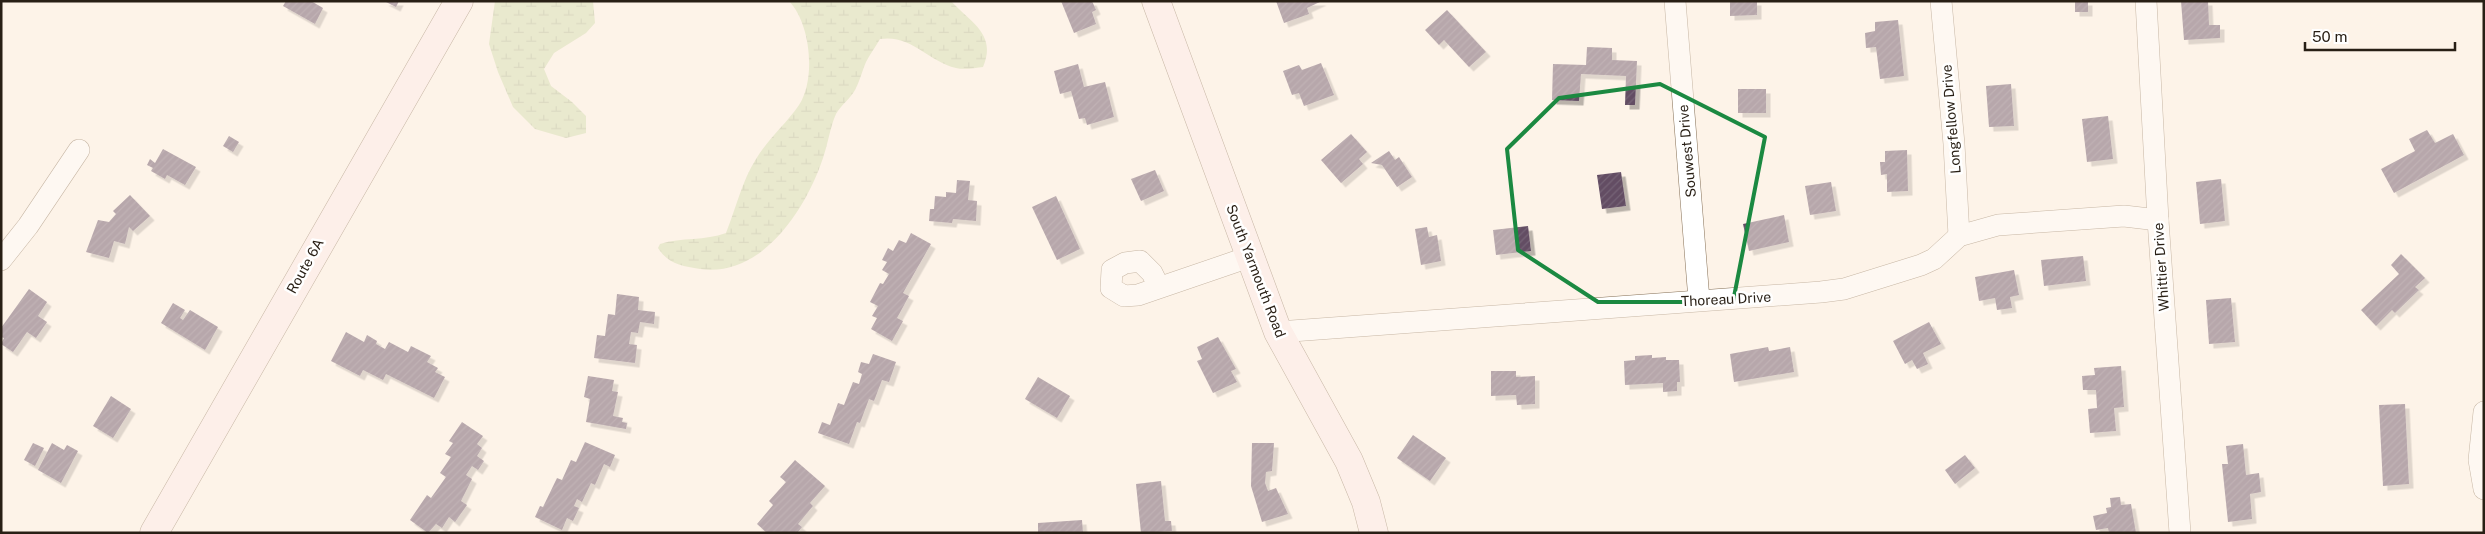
<svg xmlns="http://www.w3.org/2000/svg" width="2485" height="534" viewBox="0 0 2485 534" font-family="'Public Sans',sans-serif">
  <style>
    .wetland { fill: url(#wetland-marsh) }
    .building { fill: url(#building-hatch); filter: url(#shadow) }
    .lines { fill: none; stroke-linecap: round; stroke-linejoin: round }
    .street-casing { stroke: #867056; stroke-width: 22 }
    .secondary-casing { stroke: #867056; stroke-width: 29 }
    .street { stroke: #fff; stroke-width: 21 }
    .secondary { stroke: #fceaea; stroke-width: 28 }
    .marked { fill: none; stroke: #1b8941; stroke-width: 4; stroke-linejoin: round }
    .labels { text-anchor: middle; stroke-width: 5; stroke-linejoin: round; paint-order: stroke }
    .street-label { font-size: 14px; fill: #281f15; stroke: #fff }
  </style>
  <defs>
    <pattern id="wetland-marsh" width="20" height="14" patternUnits="userSpaceOnUse" patternTransform="scale(1.25)"><rect width="20" height="14" fill="#d1ddaf"/><path d="M1 5h8M5 5V1M11 12h8M15 12V8" fill="none" stroke="#b3bd96"/></pattern>
    <pattern id="building-hatch" width="6" height="6" patternUnits="userSpaceOnUse" patternTransform="scale(1.25)"><rect width="6" height="6" fill="#634d64"/><path d="M-1 1l2-2M0 6l6-6M5 7l2-2" fill="none" stroke="#756375"/></pattern>
    <filter id="shadow"><feDropShadow dx="4.5" dy="4.5" stdDeviation="0" flood-color="#0004"/></filter>
  </defs>
  <rect width="100%" height="100%" fill="#fdf3e8"/>
  <!-- wetland -->
  <g class="wetland">
    <polygon points="495,1 593,1 595,23 586,33 554,53 544,69 551,86 572,102 586,116 586,133 566,138 535,129 513,107 498,72 489,44"/>
    <path d="M789,1H951C971,23 997,34 983,67C975,68 964,70 956,68C928,61 911,34 880,39C876,46 870,54 866,62C862,71 860,81 855,90C850,99 841,105 836,114C830,127 828,144 823,158C806,209 762,278 700,269C682,266 668,264 658,248L660,244C682,237 705,241 726,233C736,208 742,181 756,159C768,139 786,124 799,105C816,79 811,24 789,1Z"/>
  </g>
  <!-- building -->
  <g class="building">
    <polygon points="286,1 311,1 323,8 315,24 283,6"/>
    <polygon points="384,1 399,1 396,7"/>
    <polygon points="1061,1 1092,1 1096,10 1092,12 1096,24 1074,33"/>
    <polygon points="1276,1 1322,1 1307,8 1309,14 1284,23"/>
    <polygon points="1730,1 1757,1 1757,15 1730,16"/>
    <rect x="2075" y="1" width="13" height="11"/>
    <polygon points="2181,1 2208,1 2209,25 2220,25 2220,38 2184,40"/>
    <polygon points="1447,10 1486,52 1469,67 1444,40 1439,45 1425,30"/>
    <polygon points="1898,20 1904,76 1880,79 1876,47 1866,48 1865,33 1875,31 1875,22"/>
    <polygon points="1587,47 1612,48 1612,60 1637,61 1635,105 1625,105 1626,76 1581,74 1579,101 1552,100 1553,64 1586,65"/>
    <polygon points="1321,63 1334,95 1304,106 1299,93 1292,95 1283,71 1299,65 1302,70"/>
    <polygon points="1078,64 1084,87 1105,82 1114,117 1087,125 1085,118 1079,119 1071,91 1060,94 1054,71"/>
    <polygon points="2011,84 2014,126 1989,127 1986,86"/>
    <rect x="1738" y="89" width="28" height="24"/>
    <polygon points="2108,116 2113,159 2087,162 2082,119"/>
    <polygon points="2427,130 2435,143 2453,134 2464,155 2394,193 2381,169 2415,151 2409,139"/>
    <polygon points="1351,134 1367,152 1359,159 1363,164 1341,183 1321,160"/>
    <polygon points="229,136 239,142 233,152 223,146"/>
    <polygon points="163,149 196,167 185,185 167,175 165,179 151,171 153,168 147,165 150,159 155,163"/>
    <polygon points="1907,150 1908,191 1887,192 1887,174 1881,175 1880,162 1885,162 1885,151"/>
    <polygon points="1389,151 1395,160 1399,157 1412,177 1397,187 1382,165 1371,163"/>
    <polygon points="1155,170 1164,191 1141,201 1131,179"/>
    <polygon points="1621,172 1626,206 1602,209 1597,175"/>
    <polygon points="2221,179 2225,221 2200,224 2196,182"/>
    <polygon points="957,180 970,181 968,200 977,201 976,221 953,219 952,223 929,221 930,209 934,209 935,196 946,197 946,192 956,193"/>
    <polygon points="1831,182 1836,211 1810,215 1805,186"/>
    <polygon points="130,195 150,216 133,231 129,227 125,244 114,241 109,258 86,252 98,220 109,222 116,214 113,211"/>
    <polygon points="1056,196 1080,249 1057,260 1032,207"/>
    <polygon points="1784,215 1789,242 1749,251 1743,224"/>
    <polygon points="1528,226 1531,251 1496,255 1493,230"/>
    <polygon points="1427,227 1429,237 1437,235 1441,261 1421,265 1415,229"/>
    <polygon points="911,233 931,244 903,293 909,296 897,318 903,321 892,341 871,329 877,318 872,316 878,306 870,302 880,283 883,284 889,274 882,270 887,262 882,260 888,248 893,251 899,240 906,243"/>
    <polygon points="2401,254 2425,278 2415,287 2419,290 2395,313 2392,310 2376,326 2361,310 2399,274 2391,265"/>
    <polygon points="2083,256 2086,281 2044,286 2041,260"/>
    <polygon points="2014,270 2019,295 2010,297 2012,308 1997,310 1995,298 1979,301 1975,277"/>
    <polygon points="29,289 47,302 38,316 47,322 36,338 27,332 13,352 1,344 4,338 1,337 1,328"/>
    <polygon points="617,294 639,297 638,310 655,312 654,324 640,322 638,333 631,332 629,344 637,345 635,363 594,358 597,335 605,336 608,314 615,315"/>
    <polygon points="2231,298 2235,342 2209,344 2206,300"/>
    <polygon points="173,303 185,310 180,318 183,320 190,310 218,327 205,350 161,323"/>
    <polygon points="1929,322 1941,344 1923,353 1928,364 1917,369 1912,360 1905,364 1893,341"/>
    <polygon points="346,332 364,342 367,335 377,341 376,344 385,349 389,342 408,352 411,346 431,356 427,362 438,368 435,372 445,377 434,398 386,374 383,380 363,370 360,376 331,361"/>
    <polygon points="1218,337 1236,369 1231,371 1237,382 1213,393 1197,361 1202,359 1197,347"/>
    <polygon points="1768,347 1769,351 1790,347 1794,372 1734,382 1730,354"/>
    <polygon points="873,354 896,362 889,382 882,380 874,401 869,399 860,423 857,422 849,444 818,433 822,422 830,425 838,403 844,405 853,382 859,384 862,374 858,372 861,362 869,364"/>
    <polygon points="1652,355 1652,358 1666,357 1666,360 1679,360 1680,382 1677,382 1677,391 1663,392 1663,383 1625,385 1624,361 1635,360 1635,356"/>
    <polygon points="2121,366 2124,407 2114,408 2116,431 2090,433 2088,409 2097,408 2096,390 2083,390 2082,376 2095,375 2094,368"/>
    <polygon points="1491,371 1516,371 1516,377 1535,376 1535,404 1517,405 1516,395 1491,396"/>
    <polygon points="588,376 614,380 612,391 618,392 613,416 623,418 622,422 627,423 626,429 586,422 590,399 584,397"/>
    <polygon points="1038,377 1070,396 1057,418 1025,399"/>
    <polygon points="111,396 131,409 113,438 93,426"/>
    <polygon points="2405,404 2409,484 2383,486 2379,405"/>
    <polygon points="462,422 483,436 477,444 482,448 477,456 484,461 478,470 472,466 466,475 472,479 461,501 467,505 455,522 449,517 442,528 436,524 428,533 410,520 427,495 431,498 446,477 440,473 451,457 445,454 453,443 449,441"/>
    <polygon points="1413,435 1446,458 1430,481 1397,458"/>
    <polygon points="585,442 615,455 610,467 604,464 595,485 591,483 582,502 577,499 574,506 579,508 573,521 567,518 562,530 535,517 540,506 543,507 557,478 562,480 571,460 576,462"/>
    <polygon points="33,443 44,448 35,466 24,460"/>
    <polygon points="52,443 64,450 67,445 78,451 61,483 38,470"/>
    <polygon points="1252,443 1274,443 1272,471 1266,472 1265,483 1268,491 1276,488 1288,514 1262,522 1251,486"/>
    <polygon points="2243,444 2246,475 2259,473 2261,492 2250,494 2252,519 2228,522 2222,464 2228,464 2226,446"/>
    <polygon points="1965,455 1975,468 1955,484 1945,470"/>
    <polygon points="795,460 825,486 810,503 813,506 798,524 802,527 797,533 767,533 757,524 773,505 769,501 786,482 780,477"/>
    <polygon points="1161,481 1165,521 1171,521 1172,531 1141,533 1136,484"/>
    <polygon points="2120,497 2121,505 2131,504 2136,533 2109,533 2108,528 2096,530 2093,516 2107,513 2106,508 2111,507 2110,498"/>
    <polygon points="1082,520 1083,533 1038,533 1038,523"/>
  </g>
  <g class="lines">
    <!-- street casing -->
    <g class="street-casing">
      <g id="street">
        <polyline points="1675,1 1699,300"/>
        <polyline points="1941,1 1954,144 1959,236"/>
        <polyline points="2146,1 2158,220 2180,533"/>
        <polyline points="1,260 28,226 79,150"/>
        <polyline points="1159,287 1152,273 1140,261 1125,263 1112,270 1111,288 1124,296 1138,295 1249,257"/>
        <polyline points="1278,332 1821,292 1844,289 1921,265 1934,259 1959,236 1998,225 2124,216 2158,220"/>
        <polyline points="2484,412 2479,460 2484,489"/>
      </g>
    </g>
    <!-- secondary casing -->
    <g class="secondary-casing">
      <g id="secondary">
        <polyline points="1156,1 1278,332 1349,461 1366,502 1374,533"/>
        <polyline points="154,533 459,1"/>
      </g>
    </g>
    <!-- street -->
    <use href="#street" class="street"/>
    <!-- secondary -->
    <use href="#secondary" class="secondary"/>
  </g>
  <!-- marked area -->
  <path d="M0 0H2485V534H0ZM1660,84L1765,137L1733,302H1598L1518,250L1507,149L1559,98Z" fill="#fdf3e8" fill-opacity=".55" fill-rule="evenodd"/>
  <path class="marked" d="M1660,84L1765,137L1733,302H1598L1518,250L1507,149L1559,98Z"/>
  <g class="labels">
    <!-- street labels -->
    <g class="street-label">
      <text transform="translate(1951 119) rotate(-95)" y="5">Longfellow Drive</text>
      <text transform="translate(1687 151) rotate(-95)" y="5">Souwest Drive</text>
      <text transform="translate(305 266) rotate(-61)" y="5">Route 6A</text>
      <text transform="translate(2161 267) rotate(-94)" y="5">Whittier Drive</text>
      <text transform="translate(1256 271) rotate(69)" y="5">South Yarmouth Road</text>
      <text transform="translate(1726 299) rotate(-3)" y="5">Thoreau Drive</text>
    </g>
  </g>
  <!-- border -->
  <rect width="2485" height="534" fill="none" stroke="#281f15" stroke-width="5"/>
  <!-- scale -->
  <path d="M2305 42v8h150v-8" fill="none" stroke="#281f15" stroke-width="2.5"/>
  <text x="2312" y="42" font-size="15" fill="#281f15" stroke="#ffffff" stroke-width="4" paint-order="stroke">50 m</text>
</svg>
